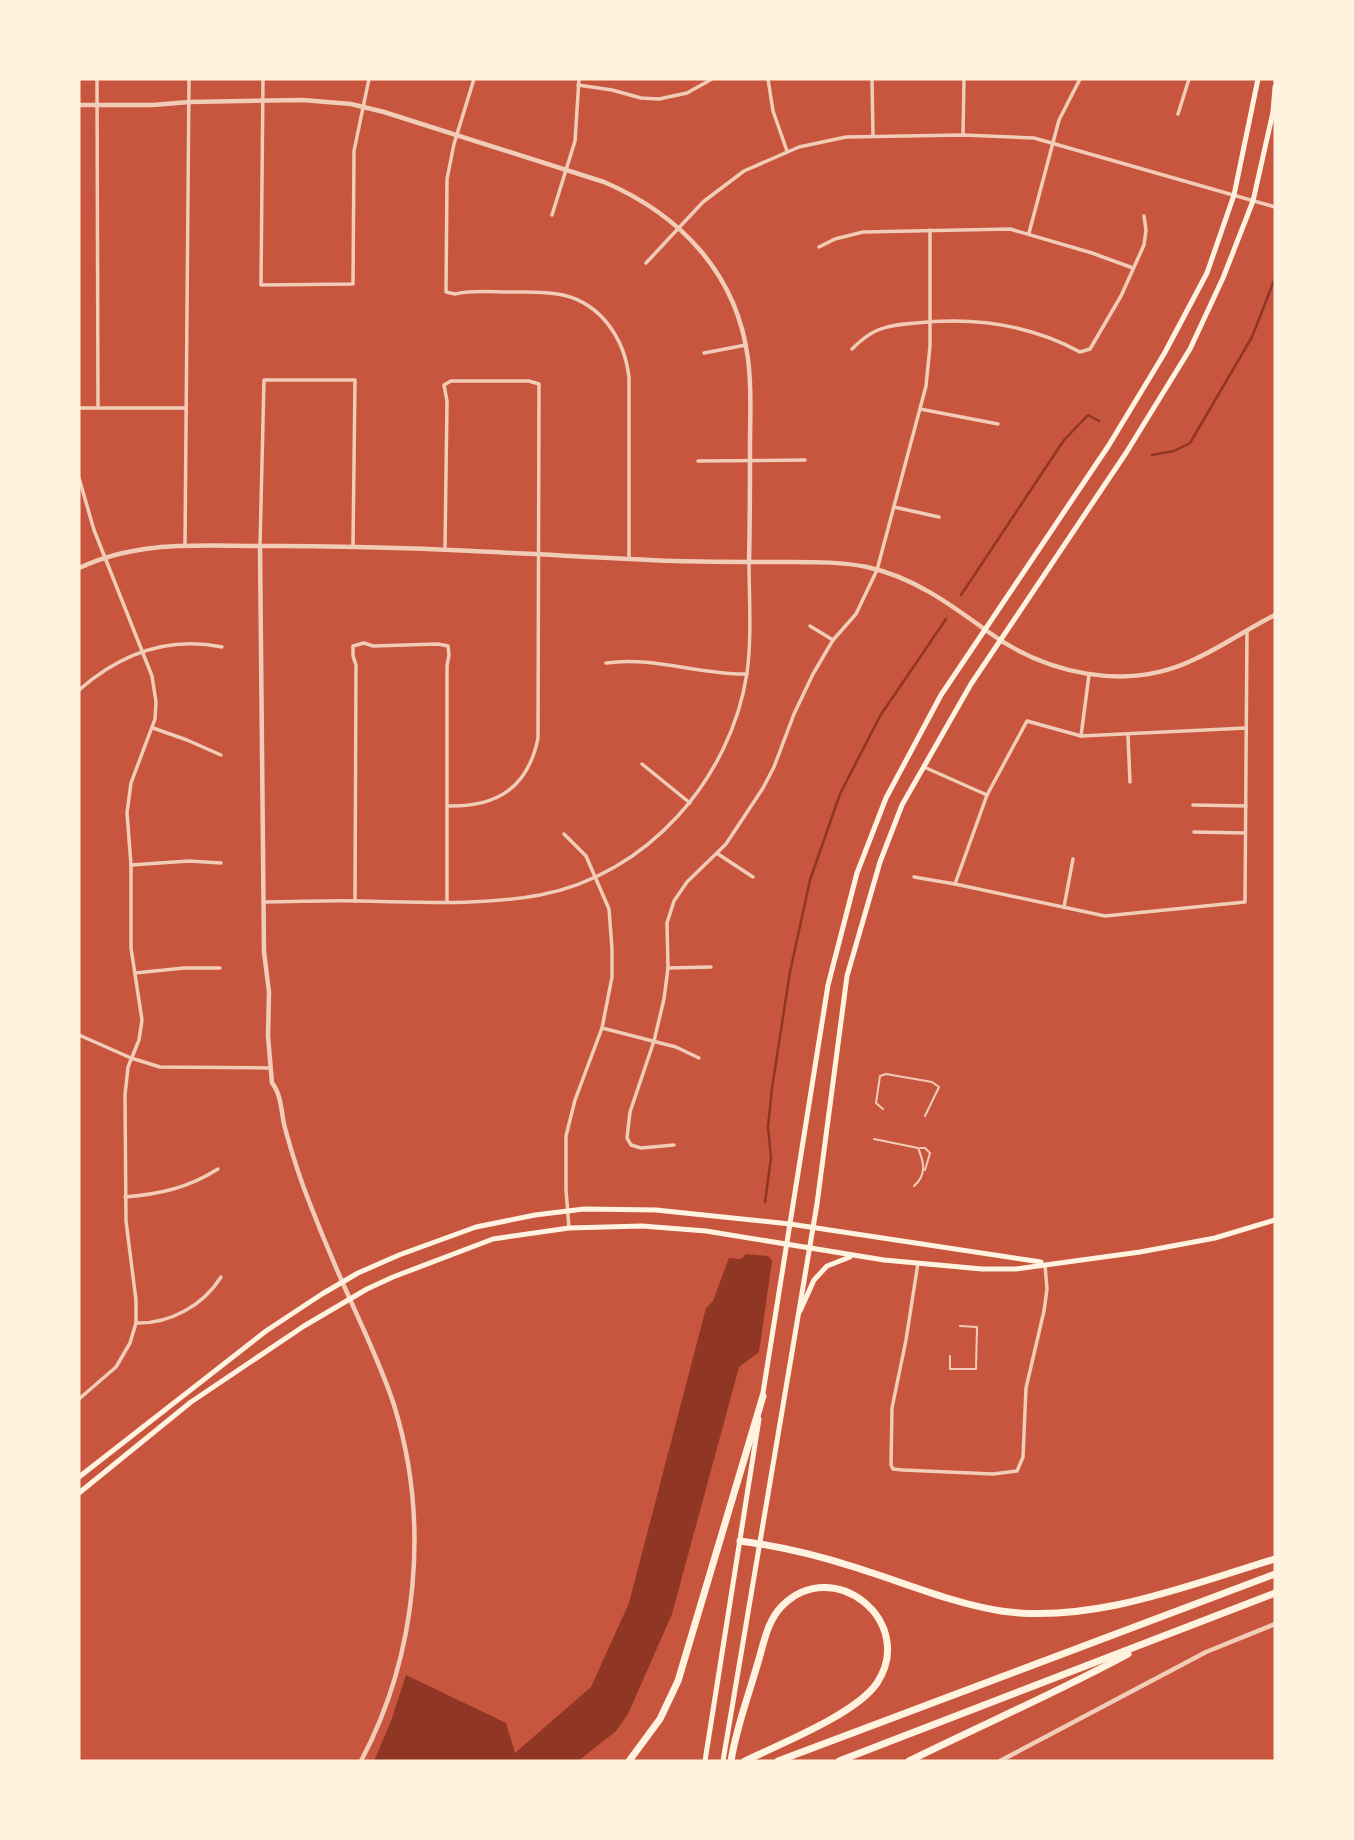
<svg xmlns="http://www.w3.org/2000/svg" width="1354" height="1840" viewBox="0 0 1354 1840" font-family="'Fira Sans',sans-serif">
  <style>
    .water { fill: #8f3625 }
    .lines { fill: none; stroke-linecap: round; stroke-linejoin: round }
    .stream { stroke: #8f3625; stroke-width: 2.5 }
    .service { stroke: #f1ccb7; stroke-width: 2 }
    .minor { stroke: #f1ccb7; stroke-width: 3.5 }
    .tertiary { stroke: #f1ccb7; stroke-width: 4.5 }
    .secondary { stroke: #fff3e0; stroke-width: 5 }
    .motorway { stroke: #fff3e0; stroke-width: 7 }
  </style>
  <rect width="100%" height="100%" fill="#c8553d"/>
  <!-- water -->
  <polygon class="water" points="746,1254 768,1256 772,1261 759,1352 739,1367 672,1614 628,1714 616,1731 578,1761 374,1761 391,1721 406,1675 506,1723 515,1753 591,1687 629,1603 706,1308 713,1301 729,1258 741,1259"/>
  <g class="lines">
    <!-- stream -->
    <g class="stream">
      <polyline points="1152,455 1174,451 1190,443 1252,337 1275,278"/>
      <polyline points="961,595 1064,440 1088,415 1099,421"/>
      <polyline points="765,1202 771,1158 768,1127 772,1088 790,972 810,880 840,794 880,716 946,619"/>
    </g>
    <!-- service -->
    <g class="service">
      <polyline points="883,1109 876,1103 880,1076 886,1074 932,1082 939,1087 925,1116"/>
      <path d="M874,1139L918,1148C924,1162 927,1175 914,1186"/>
      <polyline points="920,1148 925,1148 930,1153 925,1170"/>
      <polyline points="950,1356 950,1369 976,1369 977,1327 960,1326"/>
    </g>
    <!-- minor -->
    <g class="minor">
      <polyline points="97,79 98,408"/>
      <polyline points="263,79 261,285 353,284 354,151 369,79"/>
      <path d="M474,79L454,144L447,179L446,292L455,294C472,290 492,292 509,292C527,292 546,291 563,295C602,304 625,340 629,378V559"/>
      <polyline points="768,79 773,111 787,151"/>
      <polyline points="872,79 873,136"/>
      <polyline points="578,85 612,90 641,98 659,99 687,93 712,79"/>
      <polyline points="1178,114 1189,79"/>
      <polyline points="963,135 964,79"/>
      <polyline points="552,215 575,141 579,79"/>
      <polyline points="1029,233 1059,120 1080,79"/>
      <polyline points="819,247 835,239 863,232 1010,229 1092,253 1133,268"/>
      <polyline points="646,263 703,202 744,171 799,147 846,137 963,135 1034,138 1275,207"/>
      <path d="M852,349C860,341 868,334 878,330C890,325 903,324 916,323C973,317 1029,324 1080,352L1090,349L1121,296L1144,245L1146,230L1144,216"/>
      <polyline points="704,353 746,345"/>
      <polyline points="79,408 185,408"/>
      <polyline points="920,409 998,424"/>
      <polyline points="698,461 805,460"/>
      <polyline points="79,478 94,530 152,676 156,702 155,719 131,783 127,813 131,865 131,948 142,1020 139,1040 128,1067 125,1095 126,1221 136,1300 136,1323 130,1343 116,1367 79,1399"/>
      <polyline points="894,507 939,517"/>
      <polyline points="185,545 189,79"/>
      <polyline points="260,546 264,380 355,380 353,545"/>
      <path d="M445,549L447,401L444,385L451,381H529L539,384L538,738C528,788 497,807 448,806"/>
      <polyline points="810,626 833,640"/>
      <path d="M606,663C654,656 699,675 747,674"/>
      <path d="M79,690C120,654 168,636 222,647"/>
      <polyline points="153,728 187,740 221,755"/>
      <polyline points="1081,736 1089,675"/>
      <polyline points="1128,736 1130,782"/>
      <polyline points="642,764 690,803"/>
      <polyline points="924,767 987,795 955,884 1105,916 1245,902 1247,630"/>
      <polyline points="987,795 1027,721 1081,736 1246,728"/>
      <polyline points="1193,805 1246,806"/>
      <polyline points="1194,832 1245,833"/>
      <polyline points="564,834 586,856 609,909 612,949 612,977 602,1028 575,1100 566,1136 566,1190 569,1228"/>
      <polyline points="718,854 753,877"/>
      <polyline points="131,865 189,861 221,863"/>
      <polyline points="914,877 955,884"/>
      <polyline points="355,901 356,665 353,656 353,646 364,643 373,646 438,644 448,646 449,655 447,666 447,902"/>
      <path d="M265,902C296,902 328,900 360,901C420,902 481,906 540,895C647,875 731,779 747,673C752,636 749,598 749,562"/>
      <polyline points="1064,907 1073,859"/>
      <polyline points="668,968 711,967"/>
      <polyline points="135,973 184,968 220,968"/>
      <polyline points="602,1028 676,1047 699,1058"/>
      <polyline points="79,1035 131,1058 160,1067 270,1068"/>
      <polyline points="674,1145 641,1148 631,1145 627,1138 630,1112 654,1041 664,999 668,968 667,923 674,901 687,882 726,844 763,788 774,767 794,714 813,674 833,640 856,614 877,570 926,386 930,346 930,230"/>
      <path d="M125,1197C160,1194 188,1188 218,1169"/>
      <polyline points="918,1263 906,1340 892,1408 891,1465 893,1469 903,1470 993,1474 1017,1471 1023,1457 1026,1388 1044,1311 1047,1289 1045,1265"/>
      <path d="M136,1323C169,1324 203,1306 221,1277"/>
    </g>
    <!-- tertiary -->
    <g class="tertiary">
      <path d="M79,105H153L189,102L303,100L351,104L384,112L604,182C681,215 737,274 748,359C752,387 750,416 750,444C750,484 750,523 749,562"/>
      <path d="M260,546L264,952L269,992L268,1036L272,1083C282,1095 281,1114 285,1128C292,1154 300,1179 310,1204C322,1235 335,1266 349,1297C365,1333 382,1368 394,1405C430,1520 418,1654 361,1761"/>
      <path d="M79,568C138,540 199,546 262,546C400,545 537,555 674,561C713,562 753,562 792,562C817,562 843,562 867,567C913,577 950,604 987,631C1045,674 1126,692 1193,660C1222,647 1247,629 1275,615"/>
      <polyline points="1000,1761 1206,1652 1275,1624"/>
    </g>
    <!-- secondary -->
    <g class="secondary">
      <polyline points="800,1311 814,1280 827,1266 850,1257"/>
      <polyline points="762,1399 828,985 857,873 886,798 941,695 1109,445 1164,354 1207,273 1234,195 1258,79"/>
      <polyline points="79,1477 266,1331 322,1294 358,1273 399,1255 476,1227 535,1215 584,1209 656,1210 790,1224 1041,1262"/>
      <polyline points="79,1493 191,1402 304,1326 367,1289 393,1277 493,1239 569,1228 642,1226 706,1231 884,1260 982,1269 1016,1269 1140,1252 1215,1238 1275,1220"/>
      <polyline points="705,1761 759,1419"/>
      <polyline points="723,1761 817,1204 847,976 880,862 902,805 971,684 1126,453 1190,349 1223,278 1253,201 1273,112 1275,87"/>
    </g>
    <!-- motorway -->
    <g class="motorway">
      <path d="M740,1541C779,1546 817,1555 854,1567C903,1582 951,1603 1001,1611C1094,1624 1188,1585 1275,1559"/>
      <polyline points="629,1761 660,1719 678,1681 763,1396"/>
      <path d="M731,1761C736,1729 747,1700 756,1669C763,1648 766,1622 782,1606C834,1554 917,1622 877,1683C856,1714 780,1744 745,1761"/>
      <polyline points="778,1761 1275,1574"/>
      <polyline points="839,1761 1275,1593"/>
      <path d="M909,1761C982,1725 1056,1693 1128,1654"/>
    </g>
  </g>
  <!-- border -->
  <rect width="1354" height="1840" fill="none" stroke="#fff3e0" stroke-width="161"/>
</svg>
